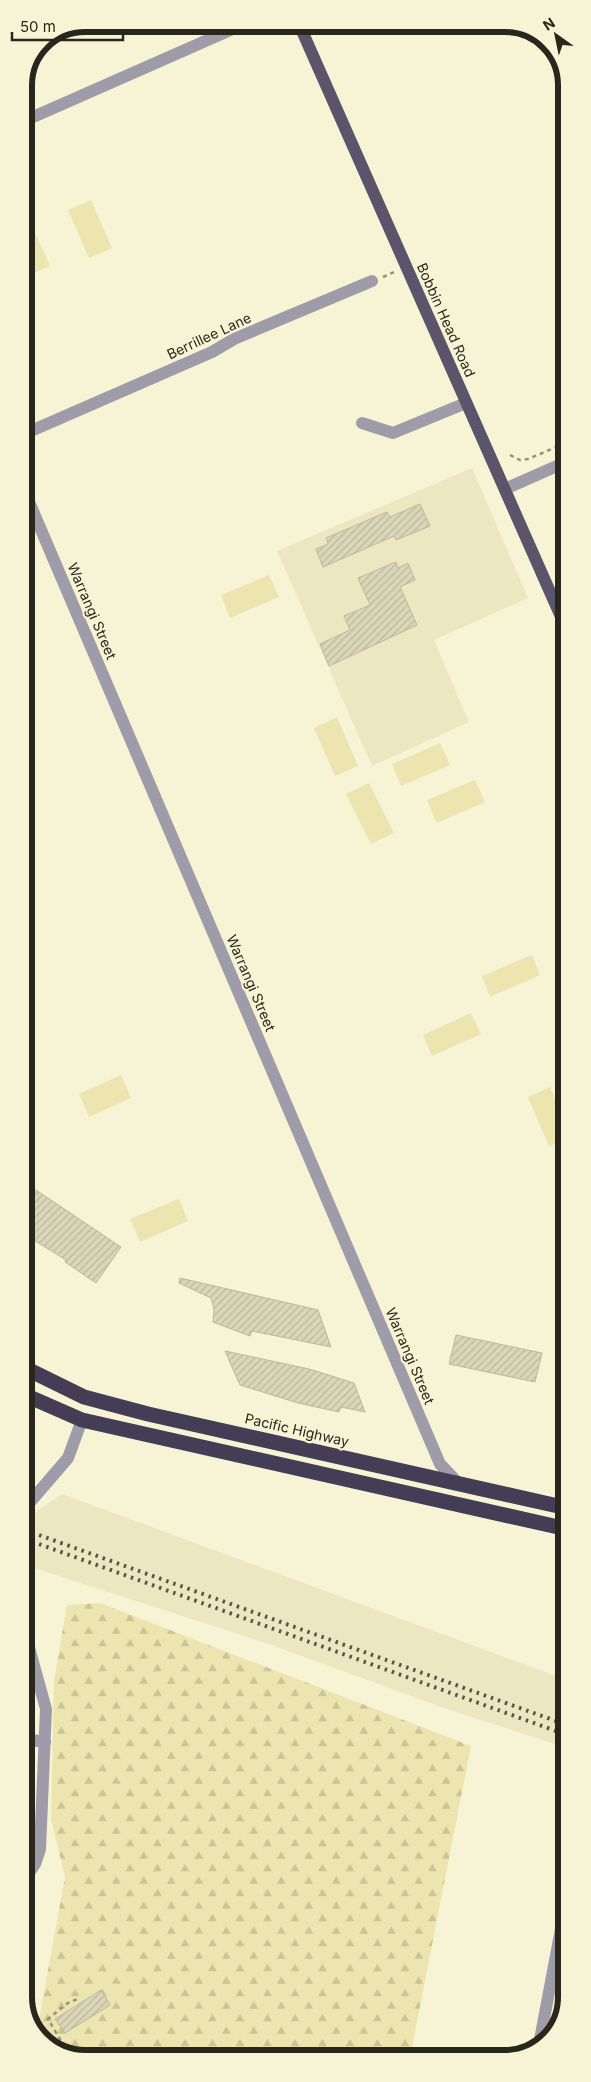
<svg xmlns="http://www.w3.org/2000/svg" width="591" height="2082" viewBox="0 0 591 2082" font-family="Inter,sans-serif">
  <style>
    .built { fill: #ece7c1 }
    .forest { fill: url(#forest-firs) }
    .garden { fill: #ede5af }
    .building { fill: url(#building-hatch); stroke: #bcb99b }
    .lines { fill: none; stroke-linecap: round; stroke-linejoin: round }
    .path { stroke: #94917c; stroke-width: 2.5; stroke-dasharray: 4 4; stroke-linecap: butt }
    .minor { stroke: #9e9ca8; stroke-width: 12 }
    .major { stroke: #5a556a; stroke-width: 12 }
    .highway { stroke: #433d55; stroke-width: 15 }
    .rail { stroke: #595647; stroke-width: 4; stroke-dasharray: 2.5 5; stroke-linecap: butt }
    .labels { text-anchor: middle; stroke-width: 4.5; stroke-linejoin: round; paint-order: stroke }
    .street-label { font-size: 14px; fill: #29271c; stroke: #f7f3d5 }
    .rim { fill: none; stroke: #29271c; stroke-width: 6 }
  </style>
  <defs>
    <pattern id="forest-firs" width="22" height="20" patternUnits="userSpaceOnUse" patternTransform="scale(1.25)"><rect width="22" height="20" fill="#ede5af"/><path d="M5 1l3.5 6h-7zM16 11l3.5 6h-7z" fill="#cbc496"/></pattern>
    <pattern id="building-hatch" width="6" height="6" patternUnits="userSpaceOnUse" patternTransform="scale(1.25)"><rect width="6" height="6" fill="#dad6b8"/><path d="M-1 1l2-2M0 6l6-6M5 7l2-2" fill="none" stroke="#bbb89e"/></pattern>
  </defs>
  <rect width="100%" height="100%" fill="#f7f3d5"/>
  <!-- built -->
  <g class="built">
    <polygon points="472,468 528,598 434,640 469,722 372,766 277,551"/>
    <polygon points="62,1494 567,1680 567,1748 444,1708 269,1644 25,1565 25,1511 32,1514"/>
  </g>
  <!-- forest -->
  <polygon class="forest" points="100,1603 471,1746 410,2057 81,2058 44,2043 37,2031 65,1877 51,1819 54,1681 67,1605"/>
  <!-- garden -->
  <g class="garden">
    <polygon points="91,200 112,248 89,258 68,210"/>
    <polygon points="28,218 50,266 27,276 24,268 24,220"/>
    <polygon points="269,575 279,597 230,618 221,595"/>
    <polygon points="337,717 358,766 335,776 314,728"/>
    <polygon points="440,743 450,765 401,786 392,764"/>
    <polygon points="475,780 485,802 437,823 427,800"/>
    <polygon points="369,783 394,833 371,844 346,794"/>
    <polygon points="532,955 540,975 490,997 482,976"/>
    <polygon points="471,1013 481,1034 432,1056 423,1035"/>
    <polygon points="121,1075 131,1098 89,1117 79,1094"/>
    <polygon points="550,1087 567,1126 567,1139 549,1146 528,1097"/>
    <polygon points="179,1199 188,1221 140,1242 130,1219"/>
  </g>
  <!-- building -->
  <g class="building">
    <polygon points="420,504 430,526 396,540 394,536 323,567 316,549 328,544 326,538 387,512 390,517"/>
    <polygon points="396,562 398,568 408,563 415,580 400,587 417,625 329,666 320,644 350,630 344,616 370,605 358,578"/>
    <polygon points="30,1186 121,1247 96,1283 65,1262 66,1260 24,1234 24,1195"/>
    <polygon points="180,1278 318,1310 331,1347 252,1331 250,1336 213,1322 214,1309 211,1298 179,1283"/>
    <polygon points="456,1335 542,1353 535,1382 449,1364"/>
    <polygon points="225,1351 309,1369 354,1383 365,1412 341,1407 339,1412 298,1403 240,1385"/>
    <polygon points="101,1990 110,2005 65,2033 55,2019"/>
  </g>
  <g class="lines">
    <!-- path -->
    <g class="path">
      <polyline points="383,277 394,272"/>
      <polyline points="510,455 520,460 528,459 566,443"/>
      <polyline points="78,2057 61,2041 48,2019 68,2003 80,1998"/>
    </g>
    <!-- minor -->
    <g class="minor">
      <polyline points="24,121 244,24"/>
      <polyline points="362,423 393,433 466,403"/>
      <polyline points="24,434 212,352 234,339 372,281"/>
      <polyline points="505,489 566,462"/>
      <polyline points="24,490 440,1464 458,1483"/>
      <polyline points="25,1508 68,1458 82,1420"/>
      <polyline points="25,1633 46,1709 40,1849 35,1864 25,1879"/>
      <polyline points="25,1739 45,1742"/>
      <polyline points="539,2045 567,1897"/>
    </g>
    <!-- major -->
    <polyline class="major" points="299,24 566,628"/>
    <!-- highway -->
    <g class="highway">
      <polyline points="25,1368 84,1397 148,1414 567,1508"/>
      <polyline points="25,1395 82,1420 567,1529"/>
    </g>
    <!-- rail -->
    <g class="rail">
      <polyline points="25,1530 567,1725"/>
      <polyline points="25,1539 567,1735"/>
    </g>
  </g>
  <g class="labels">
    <!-- street labels -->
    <g class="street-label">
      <text transform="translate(446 320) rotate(66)" y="5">Bobbin Head Road</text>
      <text transform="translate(209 336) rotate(-25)" y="5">Berrillee Lane</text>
      <text transform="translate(92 611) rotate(67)" y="5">Warrangi Street</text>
      <text transform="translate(251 983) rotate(67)" y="5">Warrangi Street</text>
      <text transform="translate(410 1356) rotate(67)" y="5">Warrangi Street</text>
      <text transform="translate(297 1430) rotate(13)" y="5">Pacific Highway</text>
    </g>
  </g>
  <!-- crop -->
  <path d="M0 0H591V2082H0ZM85 32H505A53 53 0 0 1 558 85V1997A53 53 0 0 1 505 2050H85A53 53 0 0 1 32 1997V85A53 53 0 0 1 85 32Z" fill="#f7f3d5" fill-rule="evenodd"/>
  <path class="rim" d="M85 32H505A53 53 0 0 1 558 85V1997A53 53 0 0 1 505 2050H85A53 53 0 0 1 32 1997V85A53 53 0 0 1 85 32Z"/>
  <!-- north arrow -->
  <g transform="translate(556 35) rotate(327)" stroke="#f7f3d5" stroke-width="4" paint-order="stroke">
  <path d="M0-4L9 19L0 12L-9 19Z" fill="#29271c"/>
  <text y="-8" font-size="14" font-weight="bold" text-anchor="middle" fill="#29271c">N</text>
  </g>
  <!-- scale -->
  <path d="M12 32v8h111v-8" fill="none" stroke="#29271c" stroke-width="2.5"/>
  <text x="20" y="32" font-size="15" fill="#29271c" stroke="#f7f3d5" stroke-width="4" paint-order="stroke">50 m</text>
</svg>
